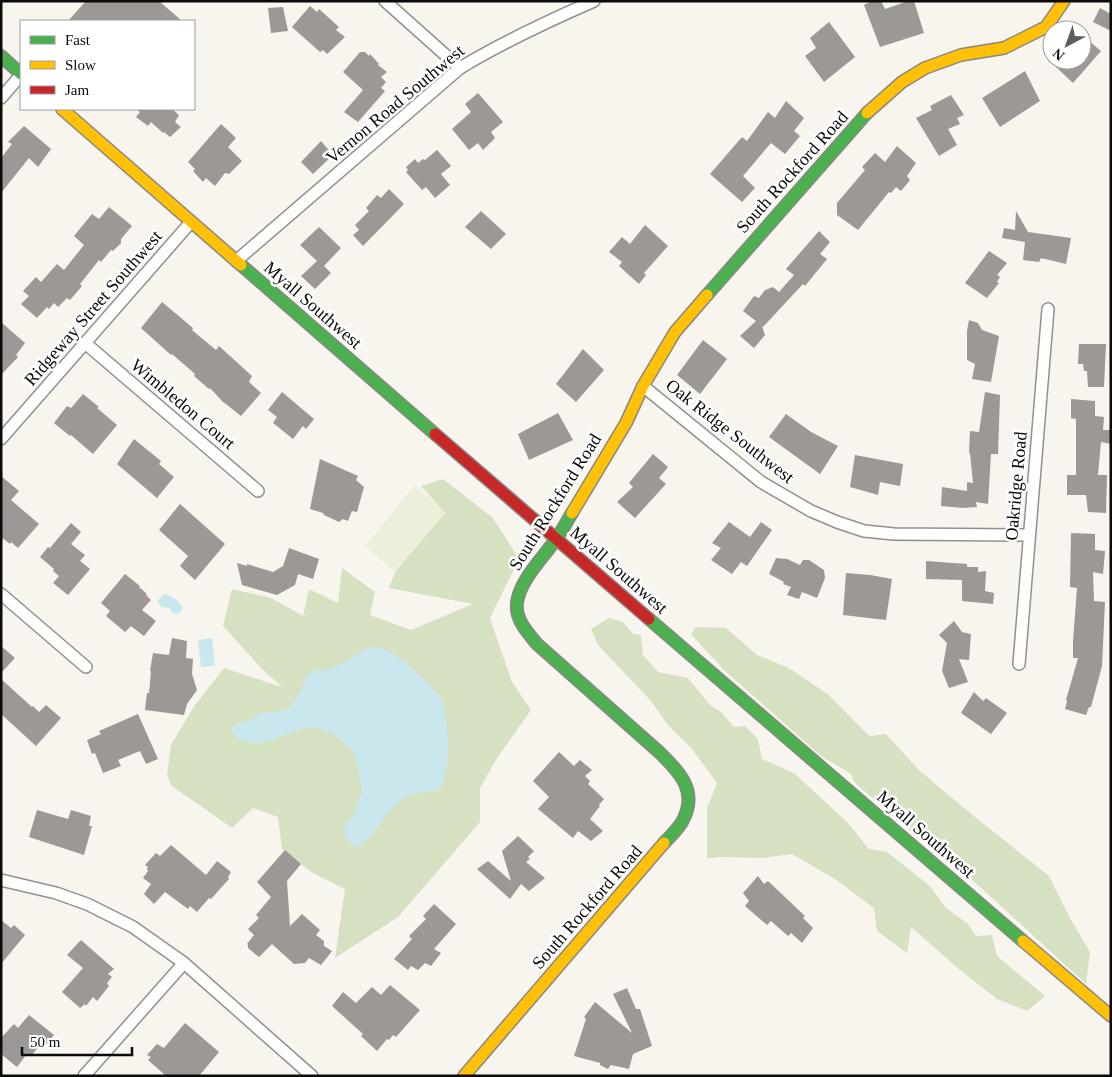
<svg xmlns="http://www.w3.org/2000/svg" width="1112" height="1077" viewBox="0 0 1112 1077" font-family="'Times New Roman',serif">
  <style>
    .forest { fill: #d6e1c1 }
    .pitch { fill: #edefdb }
    .water { fill: #cae7ee }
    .building { fill: #9b9895 }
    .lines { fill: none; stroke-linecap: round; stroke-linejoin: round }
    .street-casing { stroke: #92908e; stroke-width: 14 }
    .fast-casing { stroke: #888784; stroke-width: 14 }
    .slow-casing { stroke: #888784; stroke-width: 14 }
    .jam-casing { stroke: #888784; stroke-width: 14 }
    .street { stroke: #fefefd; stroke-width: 11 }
    .fast { stroke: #4caf50; stroke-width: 11 }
    .slow { stroke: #ffc107; stroke-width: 11 }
    .jam { stroke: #c62828; stroke-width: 11 }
    .labels { text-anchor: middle; stroke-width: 5; stroke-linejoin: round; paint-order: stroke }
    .street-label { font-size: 18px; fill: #0b0b0b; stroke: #fff }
  </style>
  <rect width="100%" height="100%" fill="#f8f5ef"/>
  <!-- forest -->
  <g class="forest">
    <polygon points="443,479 493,518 519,559 490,618 512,682 531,710 497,758 480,788 480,822 398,917 335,958 345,889 311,872 282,849 278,817 253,808 232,828 172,786 167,775 171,745 195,705 224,668 282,687 263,670 223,626 232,589 271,598 303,616 309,589 338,603 342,568 375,592 370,615 411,630 473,604 389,588 395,572 445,513 421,486"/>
    <polygon points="609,618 623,622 633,634 641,635 643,655 658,672 688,678 709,704 722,713 734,727 745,726 758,739 762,759 794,773 847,822 869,849 887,852 930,886 946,908 968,924 976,936 992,935 997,956 1045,996 1027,1011 997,999 960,970 911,927 907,953 877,931 874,908 835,879 792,854 762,858 724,857 707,858 707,808 717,783 692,749 668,725 651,701 598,645 591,629"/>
    <polygon points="696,627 726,628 757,655 789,668 829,695 869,736 886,734 919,770 970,813 1049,876 1070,918 1090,952 1086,984 978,885 908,829 855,783 851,774 821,756 723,669 691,634"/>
  </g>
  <!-- pitch -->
  <polygon class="pitch" points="415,485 445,512 395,572 365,546"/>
  <!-- water -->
  <g class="water">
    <path d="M165,593C172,597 179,600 183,608L179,614L173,613L169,608L161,607L157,601Z"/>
    <polygon points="212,638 215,666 201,667 198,640"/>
    <path d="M369,647C375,648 383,649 388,651C400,656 437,689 442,700C444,705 444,711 445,715C450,741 450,767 439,791H429L405,797L385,816L376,830L357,848L348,841L343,828L353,816L362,792L359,770L354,752L346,744L332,733L318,728L306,727L296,732L280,736L270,741L255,744L239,740L231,729L240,722L249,721L261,713L288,710L298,696L304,682L312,670C332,674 353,656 369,647Z"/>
  </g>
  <!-- building -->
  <g class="building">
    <polygon points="86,1 159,1 182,21 68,21"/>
    <polygon points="872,1 881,1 885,9 908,1 914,1 924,33 880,47 864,5"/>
    <polygon points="310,6 317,12 319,9 339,27 336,30 345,37 327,54 323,50 320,52 292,27"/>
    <polygon points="283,7 288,31 271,33 268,8"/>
    <polygon points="1100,8 1111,14 1111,31 1093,22"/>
    <polygon points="829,22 855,57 824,82 805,56 816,48 810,38"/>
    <polygon points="1082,35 1101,51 1073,83 1056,67 1062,60 1082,60"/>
    <polygon points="360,52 365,52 369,56 370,54 379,64 378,65 387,72 381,77 386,82 381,88 385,91 358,122 344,112 363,90 343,72"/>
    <polygon points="1025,71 1040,101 1000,127 982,98"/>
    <polygon points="478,93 503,122 491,132 495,138 483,150 478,143 469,150 452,129 471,112 465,104"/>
    <polygon points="951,95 964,115 957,118 960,124 948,129 957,145 939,156 916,118 932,110 930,106"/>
    <polygon points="786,101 804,118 794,131 800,136 785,154 771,143 743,176 755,188 742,202 710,174 742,137 747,141 768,112 775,118"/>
    <polygon points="136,109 172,109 179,115 175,122 181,127 170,137 164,132 163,133 151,122 148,126 136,117 140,112"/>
    <polygon points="221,124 236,138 228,147 242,161 229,174 225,173 215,186 206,178 203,182 193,171 195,169 188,162"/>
    <polygon points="24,126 51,149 38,167 29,158 1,193 1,158 12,144 8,142"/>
    <polygon points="321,141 333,155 313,174 301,162"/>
    <polygon points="897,146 916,163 907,176 910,180 901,191 896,187 891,193 889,192 858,230 837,215 837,203 865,170 862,167 875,153 885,162"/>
    <polygon points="437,150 451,166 441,174 450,185 435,198 426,187 422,190 406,172 408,170 406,167 415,159 418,163 423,159 425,160"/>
    <polygon points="389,189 404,204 363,246 353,235 359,230 355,225 369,211 366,208 377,195 381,198"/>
    <polygon points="109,207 132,226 121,239 121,243 113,251 111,250 101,262 99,260 80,284 82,286 70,300 67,298 58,307 54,303 49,309 47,307 37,318 21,304 29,296 23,291 36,277 41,282 57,264 64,270 84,245 74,236 92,214 99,219"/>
    <polygon points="481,211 506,234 491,249 465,227"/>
    <polygon points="1016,211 1028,232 1071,238 1066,264 1041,258 1039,262 1023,260 1025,242 1002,238 1004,228 1015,230"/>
    <polygon points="645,225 668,246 644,273 646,275 639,284 619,266 622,262 609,252 622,237 630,244"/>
    <polygon points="319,227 341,248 324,266 331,273 315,289 301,276 317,261 300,245"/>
    <polygon points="819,231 830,242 820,254 827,259 805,286 803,284 763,327 762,326 765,335 754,348 740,336 756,321 743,311 754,296 759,298 765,290 773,287 779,292 794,275 786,269"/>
    <polygon points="989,251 1007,263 997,275 1000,277 997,282 999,283 987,298 965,283"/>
    <polygon points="162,302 193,328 192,330 216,350 219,346 252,376 249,382 261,393 241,416 222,401 210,388 209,389 194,376 195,374 172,354 171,355 141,328"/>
    <polygon points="969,320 978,323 982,330 999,336 991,382 972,379 975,364 967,360 967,331"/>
    <polygon points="1,322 25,343 16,355 18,357 1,375"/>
    <polygon points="703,340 727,359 700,394 677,375"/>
    <polygon points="1079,344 1106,344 1104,387 1088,387 1087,371 1084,371 1083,364 1078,364"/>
    <polygon points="583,349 604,370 576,402 556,384"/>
    <polygon points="282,392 314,419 306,429 303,426 293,439 273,423 277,417 268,410"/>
    <polygon points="985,392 1000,395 998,454 991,454 988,504 976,502 977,507 963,508 941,506 942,487 967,491 967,482 973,483 970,453 969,453 970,431 979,432"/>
    <polygon points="83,394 99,407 97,408 117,425 93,454 71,435 70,436 54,423 67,406 71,408"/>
    <polygon points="1071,399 1095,401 1095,416 1104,417 1103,430 1111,430 1111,444 1101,442 1098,475 1107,475 1106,513 1088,512 1086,495 1067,495 1067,475 1076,475 1076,419 1071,418"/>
    <polygon points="558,413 573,440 529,460 518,434"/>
    <polygon points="786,414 811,432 838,446 820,474 769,437"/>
    <polygon points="134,439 161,461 159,464 174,477 157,498 117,464"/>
    <polygon points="653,454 668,467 659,478 666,484 635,518 617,502 633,487 629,483"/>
    <polygon points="855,455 903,464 900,486 880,482 878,495 850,487"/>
    <polygon points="320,459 358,476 356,480 364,487 357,512 352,511 348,521 343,519 339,522 324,515 323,513 310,509"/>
    <polygon points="1,476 19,491 11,500 39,524 18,548 11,542 10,544 1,537"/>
    <polygon points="180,504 225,544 195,580 180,566 188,556 159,530"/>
    <polygon points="729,522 750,537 761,522 772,530 747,566 741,562 732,574 711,560 721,548 712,543"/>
    <polygon points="71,523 81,532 71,544 85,555 80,561 90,569 68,595 53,583 59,576 53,571 54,569 40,557 48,547 50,548"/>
    <polygon points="1071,533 1095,534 1095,550 1105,551 1103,574 1093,572 1094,601 1105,602 1102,666 1091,707 1089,707 1086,715 1065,709 1067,701 1066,700 1078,658 1073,658 1073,641 1077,588 1070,587"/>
    <polygon points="289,548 319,559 313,579 298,574 295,585 277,595 242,585 237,563 247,566 247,564 273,572 283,566"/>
    <polygon points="776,558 787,559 800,565 803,560 809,560 824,570 825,578 817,598 802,592 799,599 787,595 791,587 783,584 784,582 769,574"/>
    <polygon points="926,561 967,564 967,567 978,567 978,572 986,571 985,591 994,593 993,604 962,601 962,580 926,579"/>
    <polygon points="846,573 870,575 892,579 886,620 843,615"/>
    <polygon points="125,574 140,586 139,587 147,594 146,595 151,600 142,610 156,621 144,636 131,626 125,632 106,616 110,611 101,603"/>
    <polygon points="954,621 962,632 971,634 969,660 959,659 968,682 949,688 942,671 947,643 939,635"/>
    <polygon points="172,638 187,641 186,658 193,659 192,674 197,690 187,704 184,715 145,710 147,693 149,693 151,671 150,671 153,653 169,655"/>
    <polygon points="1,646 15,658 1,673"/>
    <polygon points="1,679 32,707 33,706 39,712 46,705 61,718 36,746 1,714"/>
    <polygon points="974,692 983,701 986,698 1007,713 991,734 961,713"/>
    <polygon points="138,714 158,759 146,764 140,751 118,760 121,766 103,773 95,753 92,754 87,740 101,734 99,731"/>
    <polygon points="559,752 574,766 580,760 592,770 585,776 590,781 588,784 604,799 599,805 600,806 590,819 603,831 591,841 578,831 573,838 538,809 549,797 533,781"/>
    <polygon points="37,810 68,819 71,810 91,816 89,826 92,826 84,855 29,837"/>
    <polygon points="518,836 534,851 528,857 530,859 526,862 545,878 529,891 521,884 510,899 477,869 488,861 511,881 502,851"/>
    <polygon points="171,845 206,875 217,861 231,872 228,877 229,879 211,899 209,898 197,912 190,906 188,909 165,892 154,904 144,894 151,884 143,878 148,871 147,869 148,867 145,865 156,853 160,856"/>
    <polygon points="285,850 301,864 287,881 290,926 302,914 320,930 316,935 324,941 324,946 332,951 321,965 309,958 305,963 294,964 272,944 259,957 248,948 248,945 247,944 254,935 248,929 259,918 256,915 271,897 257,882"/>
    <polygon points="758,876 764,884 768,881 805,916 803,918 813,928 802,943 791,933 788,936 771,921 767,925 745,906 749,901 743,893"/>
    <polygon points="434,904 456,924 434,949 441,953 431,966 425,963 418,970 411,966 408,970 394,959 412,939 409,936 426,919 423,916"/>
    <polygon points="1,920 11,928 14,925 25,935 1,964"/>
    <polygon points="81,940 114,969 108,974 112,977 107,983 109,986 97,1001 93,997 86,1006 85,1004 80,1008 62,992 83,968 67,955"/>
    <polygon points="390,985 420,1010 396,1037 393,1035 389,1040 387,1039 377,1051 361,1036 363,1034 332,1006 343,992 356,1003 372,987 381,995"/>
    <polygon points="627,988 636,1009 640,1009 652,1046 633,1054 629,1069 611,1065 608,1069 600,1065 600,1063 574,1056 586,1019 584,1017 595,1002 632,1033 613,994"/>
    <polygon points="29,1015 54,1035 42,1049 39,1046 31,1056 26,1055 17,1067 1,1054 1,1038 14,1024 18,1028"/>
    <polygon points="185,1023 219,1052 199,1076 166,1076 148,1060 151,1057 147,1055 157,1044 164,1048"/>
  </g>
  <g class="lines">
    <!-- street casing -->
    <g class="street-casing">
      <g id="street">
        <polyline points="385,1 460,68"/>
        <polyline points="1,98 21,75"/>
        <path d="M236,261L460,68C503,42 548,21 594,1"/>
        <polyline points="85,343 258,491"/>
        <polyline points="643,386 761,482 811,511 837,522 864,531 894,534 1029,535"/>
        <polyline points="1,439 191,222"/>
        <polyline points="1,594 86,667"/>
        <polyline points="1019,664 1048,309"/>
        <polyline points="1,880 56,893 87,904 133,927 184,963 312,1076"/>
        <polyline points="84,1076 184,963"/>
      </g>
    </g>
    <!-- fast casing -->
    <g class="fast-casing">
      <g id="fast">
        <polyline points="1,56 21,74"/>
        <polyline points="241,265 435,434"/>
        <polyline points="707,295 867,113"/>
        <path d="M572,513C567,521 562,531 556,539C544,557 519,581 517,603C515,619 527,632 537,644L659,752C680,772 699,792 682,822C677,830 670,837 664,843"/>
        <polyline points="649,619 1023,941"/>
      </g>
    </g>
    <!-- slow casing -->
    <g class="slow-casing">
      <g id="slow">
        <polyline points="62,109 241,265"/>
        <polyline points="867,113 902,82 925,68 961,55 1004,48 1046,27 1064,1"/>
        <polyline points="572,513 626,423 643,386 675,332 707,295"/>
        <polyline points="1023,941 1111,1016"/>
        <polyline points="464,1076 664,843"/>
      </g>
    </g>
    <!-- jam casing -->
    <g class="jam-casing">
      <polyline id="jam" points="435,434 649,619"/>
    </g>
    <!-- street -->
    <use href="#street" class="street"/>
    <!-- fast -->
    <use href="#fast" class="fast"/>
    <!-- slow -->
    <use href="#slow" class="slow"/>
    <!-- jam -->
    <use href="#jam" class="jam"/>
  </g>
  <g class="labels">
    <!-- street labels -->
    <g class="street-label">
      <text transform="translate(395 104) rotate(-40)" y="6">Vernon Road Southwest</text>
      <text transform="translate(792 172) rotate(-48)" y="6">South Rockford Road</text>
      <text transform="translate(313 305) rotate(41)" y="6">Myall Southwest</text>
      <text transform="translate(93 308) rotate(-49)" y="6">Ridgeway Street Southwest</text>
      <text transform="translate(183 404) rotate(40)" y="6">Wimbledon Court</text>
      <text transform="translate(730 431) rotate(38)" y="6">Oak Ridge Southwest</text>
      <text transform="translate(1016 486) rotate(-85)" y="6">Oakridge Road</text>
      <text transform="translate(555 502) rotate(-58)" y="6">South Rockford Road</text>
      <text transform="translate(619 570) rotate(41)" y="6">Myall Southwest</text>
      <text transform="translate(926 834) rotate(41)" y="6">Myall Southwest</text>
      <text transform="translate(587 907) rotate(-49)" y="6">South Rockford Road</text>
    </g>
  </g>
  <!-- border -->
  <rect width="1112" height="1077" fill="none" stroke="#0b0b0b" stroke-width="5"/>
  <!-- legend -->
  <rect x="20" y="20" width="175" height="90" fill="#ffffff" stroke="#9d9d9d"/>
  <rect x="30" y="36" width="25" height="8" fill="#4caf50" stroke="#9d9d9d"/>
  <text x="65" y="45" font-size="15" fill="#0b0b0b">Fast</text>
  <rect x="30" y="61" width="25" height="8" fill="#ffc107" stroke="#9d9d9d"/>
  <text x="65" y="70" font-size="15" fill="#0b0b0b">Slow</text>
  <rect x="30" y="86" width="25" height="8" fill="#c62828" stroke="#9d9d9d"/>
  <text x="65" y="95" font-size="15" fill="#0b0b0b">Jam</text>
  <!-- north arrow -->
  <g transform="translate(1067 45) rotate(221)"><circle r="24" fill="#ffffff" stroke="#9d9d9d"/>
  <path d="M0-4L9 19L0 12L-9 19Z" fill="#5e5d5b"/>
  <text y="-8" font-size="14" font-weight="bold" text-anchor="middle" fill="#0b0b0b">N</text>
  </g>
  <!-- scale -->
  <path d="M22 1047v8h110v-8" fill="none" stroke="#0b0b0b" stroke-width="2.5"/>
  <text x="30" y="1047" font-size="15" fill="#0b0b0b" stroke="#ffffff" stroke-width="4" paint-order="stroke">50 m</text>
</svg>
